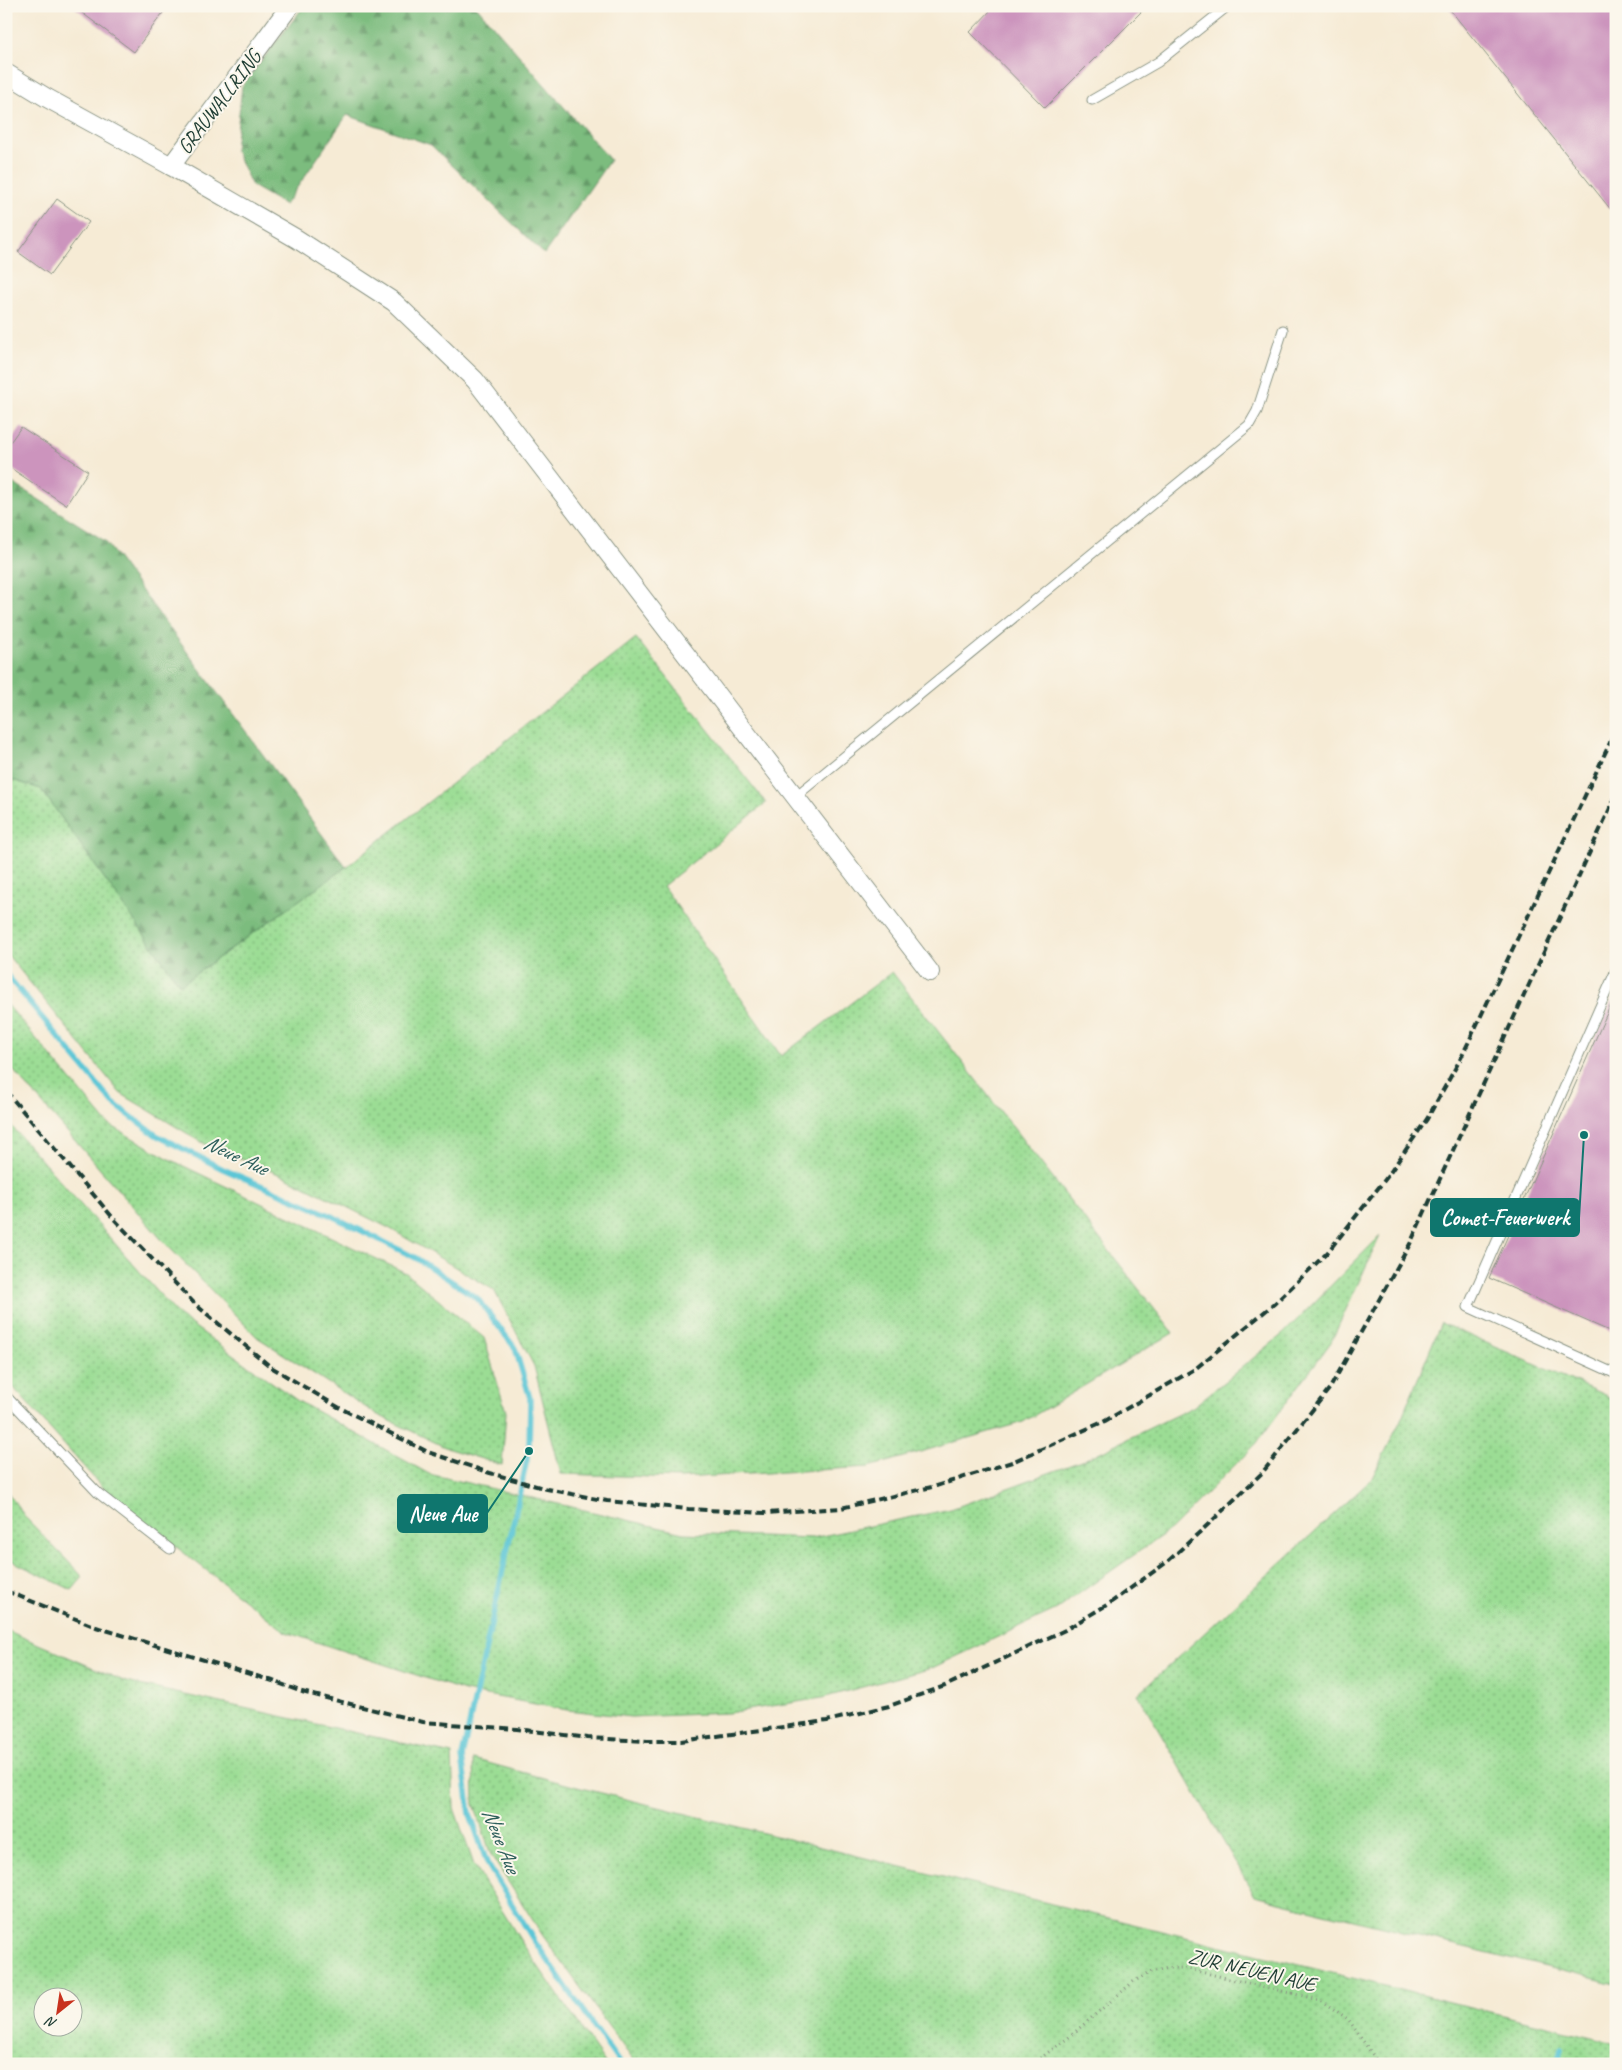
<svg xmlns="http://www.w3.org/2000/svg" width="1622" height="2070" viewBox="0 0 1622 2070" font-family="Caveat,sans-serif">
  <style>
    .grass { fill: url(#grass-dots); stroke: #5d8d64; fill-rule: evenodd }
    .forest { fill: url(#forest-firs); stroke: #4e7c59 }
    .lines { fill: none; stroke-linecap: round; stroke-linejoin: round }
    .stream { stroke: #5bc6d6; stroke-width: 5.5 }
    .building { fill: #cc94bd }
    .service-casing { stroke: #8a9484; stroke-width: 11 }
    .minor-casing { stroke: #8a9484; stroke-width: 20 }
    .path { stroke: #8a9484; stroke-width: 3; stroke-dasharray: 1 4; stroke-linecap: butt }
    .service { stroke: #fff; stroke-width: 9 }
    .minor { stroke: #fff; stroke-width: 18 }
    .rail { stroke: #1f3d34; stroke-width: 4; stroke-dasharray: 8 4; stroke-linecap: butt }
    .labels { text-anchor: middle; stroke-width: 4; stroke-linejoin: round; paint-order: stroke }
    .street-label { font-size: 21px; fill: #1f3d34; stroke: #fbf7ec }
    .water-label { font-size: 22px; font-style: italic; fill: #2e5f5c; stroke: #fbf7ec }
    .leader { fill: none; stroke: #0f766e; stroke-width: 2 }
    .callout-dot { fill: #0f766e; stroke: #fbf7ec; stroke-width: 2 }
    .callout { fill: #0f766e; stroke: #0f766e; stroke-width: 2 }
    .callout-label { font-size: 22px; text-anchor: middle; font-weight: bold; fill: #fff }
  </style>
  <defs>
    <pattern id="grass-dots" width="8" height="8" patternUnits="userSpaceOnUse" patternTransform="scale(1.25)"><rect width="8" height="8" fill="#9bdd94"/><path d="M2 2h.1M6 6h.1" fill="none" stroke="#7eb47a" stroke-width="1.8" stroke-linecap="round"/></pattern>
    <pattern id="forest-firs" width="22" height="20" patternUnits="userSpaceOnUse" patternTransform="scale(1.25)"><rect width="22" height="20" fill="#7cbc7e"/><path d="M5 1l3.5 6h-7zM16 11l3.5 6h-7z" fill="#659a68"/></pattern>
  </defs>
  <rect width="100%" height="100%" fill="#fbf7ec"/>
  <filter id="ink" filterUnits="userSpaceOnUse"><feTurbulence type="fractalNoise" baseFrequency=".02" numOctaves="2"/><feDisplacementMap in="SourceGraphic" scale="10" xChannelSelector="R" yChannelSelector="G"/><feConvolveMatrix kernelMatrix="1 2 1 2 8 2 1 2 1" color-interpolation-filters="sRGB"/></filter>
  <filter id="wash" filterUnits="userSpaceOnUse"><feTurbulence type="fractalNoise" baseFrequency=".0096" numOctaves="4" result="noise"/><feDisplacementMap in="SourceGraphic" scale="20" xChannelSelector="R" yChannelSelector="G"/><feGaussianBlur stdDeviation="1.12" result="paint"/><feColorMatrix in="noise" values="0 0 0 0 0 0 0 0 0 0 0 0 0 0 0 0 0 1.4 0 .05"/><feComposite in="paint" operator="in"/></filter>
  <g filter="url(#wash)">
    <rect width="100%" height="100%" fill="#f6ebd5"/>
    <!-- grass -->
    <g class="grass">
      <polygon points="636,638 766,803 663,886 781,1056 892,972 1173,1333 1023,1422 869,1467 681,1478 561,1474 534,1366 494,1290 389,1228 286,1177 205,1144 120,1093 6,953 6,778 41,789 180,985 346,867"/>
      <polygon points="6,1003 108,1124 171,1160 406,1273 484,1338 506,1412 502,1465 449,1449 376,1414 257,1337 162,1240 6,1062"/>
      <polygon points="6,1120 178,1315 298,1401 429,1474 683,1533 812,1538 951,1509 1084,1460 1193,1407 1283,1334 1380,1236 1331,1342 1256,1444 1171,1529 1057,1609 932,1668 822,1698 728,1713 631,1717 567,1710 465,1691 286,1632 107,1493 6,1379"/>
      <polygon points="1441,1323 1616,1400 1616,1984 1255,1896 1138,1694 1371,1480 1400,1422"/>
      <polygon points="6,1490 26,1518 83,1577 72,1590 6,1558"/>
      <path d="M6,1630L126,1682L452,1754L454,1808L474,1865L522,1943L606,2064H6ZM42,1998H72V2028H42Z"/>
      <polygon points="473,1759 577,1787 1616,2043 1616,2064 636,2064 543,1936 491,1855 474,1804"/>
    </g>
    <!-- forest -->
    <g class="forest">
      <polygon points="304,6 476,6 610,160 544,254 431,145 347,115 285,205 252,186 235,150 242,86"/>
      <polygon points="6,479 105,541 346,867 180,985 41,789 6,778"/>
    </g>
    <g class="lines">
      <!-- stream -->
      <g class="stream">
        <polyline points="6,974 113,1103 156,1135 223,1169 330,1215 416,1258 477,1298 515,1348 530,1398 529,1451 462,1757 470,1814 487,1863 533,1939 620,2064"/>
        <polyline points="1558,2064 1562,2048"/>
      </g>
    </g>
    <g id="blocks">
      <!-- building -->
      <g class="building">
        <polygon points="73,6 168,6 134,52"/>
        <polygon points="995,6 1147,6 1045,108 970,32"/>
        <polygon points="1447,6 1616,6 1616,216"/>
        <polygon points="57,199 89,222 50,275 18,252"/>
        <polygon points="21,427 88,471 66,505 6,465 6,448"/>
        <polygon points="1616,993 1616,1334 1489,1278"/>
      </g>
    </g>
  </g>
  <g filter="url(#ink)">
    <use href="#blocks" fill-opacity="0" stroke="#8a9484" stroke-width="1"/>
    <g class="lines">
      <!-- service casing -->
      <g class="service-casing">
        <g id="service">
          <polyline points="1092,100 1158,62 1228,6"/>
          <polyline points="796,796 1249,425 1257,411 1283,330"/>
          <polyline points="1616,970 1468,1307 1616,1374"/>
          <polyline points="6,1396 98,1493 170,1549"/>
        </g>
      </g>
      <!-- minor casing -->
      <g class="minor-casing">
        <g id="minor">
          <polyline points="6,73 47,98 171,166 290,6"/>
          <polyline points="171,166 297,239 394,302 475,380 930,972"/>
        </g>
      </g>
      <!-- path -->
      <polyline class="path" points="1032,2064 1068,2038 1133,1982 1151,1972 1168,1968 1184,1968 1320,2000 1348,2019 1379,2064"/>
      <!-- service -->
      <use href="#service" class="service"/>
      <!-- minor -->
      <use href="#minor" class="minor"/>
      <!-- rail -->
      <g class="rail">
        <polyline points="6,1091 114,1219 196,1305 271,1367 338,1407 428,1452 490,1473 547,1489 607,1501 688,1509 765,1513 841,1508 936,1486 1012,1462 1105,1421 1195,1369 1274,1304 1327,1253 1387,1177 1427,1119 1462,1056 1616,730"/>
        <polyline points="6,1591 96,1627 273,1681 302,1692 423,1722 517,1729 588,1738 647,1741 681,1741 827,1721 889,1706 945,1686 1065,1630 1110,1603 1167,1562 1213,1520 1262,1473 1330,1388 1410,1244 1616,795"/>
      </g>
    </g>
  </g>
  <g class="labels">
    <!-- street labels -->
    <g class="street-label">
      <text transform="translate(219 102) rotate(-53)" y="7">GRAUWALLRING</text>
      <text transform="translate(1252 1970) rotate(13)" y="7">ZUR NEUEN AUE</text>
    </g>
    <!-- water labels -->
    <g class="water-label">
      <text transform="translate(236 1154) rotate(25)" y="8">Neue Aue</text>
      <text transform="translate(502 1840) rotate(68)" y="8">Neue Aue</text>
    </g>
  </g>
  <!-- callouts -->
  <path class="leader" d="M1584 1135L1579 1218M529 1451L487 1513"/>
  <g class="callout-dot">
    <circle cx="1584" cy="1135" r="5"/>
    <circle cx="529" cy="1451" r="5"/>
  </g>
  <g class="callout">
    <rect x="1431" y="1199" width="148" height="37" rx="5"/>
    <rect x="398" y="1495" width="89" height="37" rx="5"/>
  </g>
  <g class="callout-label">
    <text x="1505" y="1225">Comet-Feuerwerk</text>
    <text x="443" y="1521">Neue Aue</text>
  </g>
  <!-- margin -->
  <rect width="1622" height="2070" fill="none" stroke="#fbf7ec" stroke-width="25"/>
  <!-- north arrow -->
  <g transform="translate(58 2012) rotate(210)"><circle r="24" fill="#fbf7ec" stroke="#a3ada2"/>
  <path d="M0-4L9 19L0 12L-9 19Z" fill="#c8321e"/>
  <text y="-8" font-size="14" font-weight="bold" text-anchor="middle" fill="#1f3d34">N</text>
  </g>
</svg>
